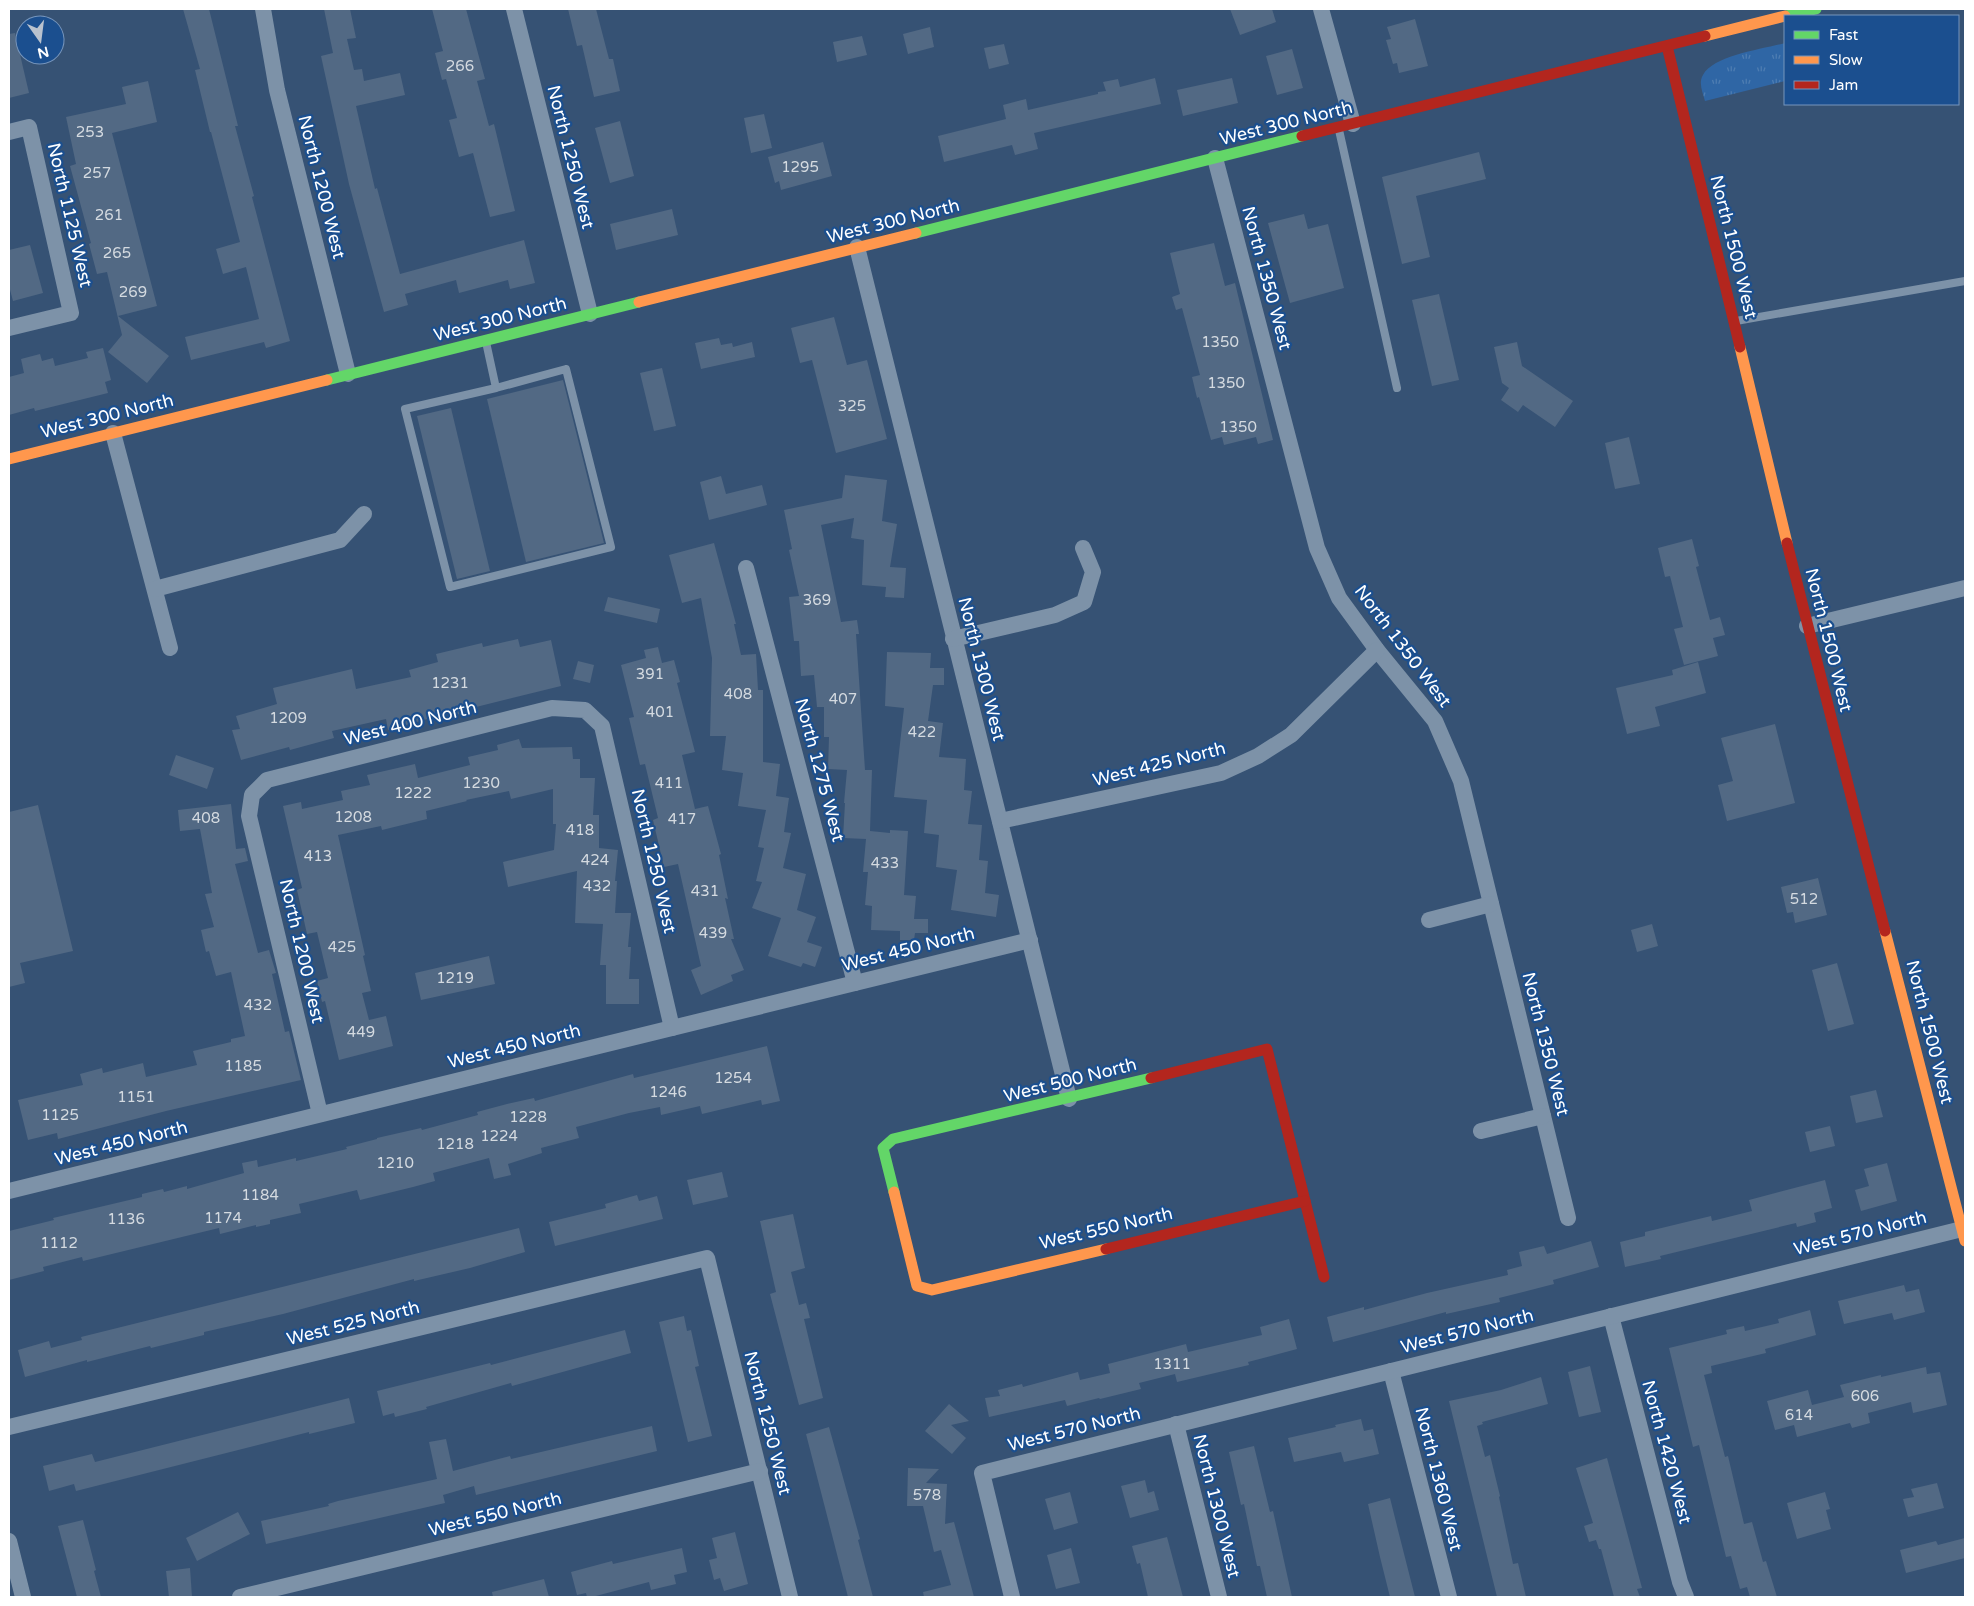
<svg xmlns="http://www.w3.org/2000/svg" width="1974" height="1606" viewBox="0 0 1974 1606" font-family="'Varela Round',sans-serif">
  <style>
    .park { fill: url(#park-tufts) }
    .building { fill: #526984 }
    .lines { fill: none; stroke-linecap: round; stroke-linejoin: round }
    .lane { stroke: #7d92a8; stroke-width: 8 }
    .street { stroke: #7d92a8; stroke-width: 16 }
    .fast { stroke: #63d668; stroke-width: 11 }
    .slow { stroke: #ff974d; stroke-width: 11 }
    .jam { stroke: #b3261e; stroke-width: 11 }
    .labels { text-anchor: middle; stroke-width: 4.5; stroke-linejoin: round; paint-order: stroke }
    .number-label { font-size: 15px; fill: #d4dae0 }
    .street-label { font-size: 18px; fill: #fff; stroke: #1b4f8f }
  </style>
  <defs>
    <pattern id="park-tufts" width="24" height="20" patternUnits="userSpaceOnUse" patternTransform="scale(1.25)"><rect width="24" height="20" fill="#2f66a5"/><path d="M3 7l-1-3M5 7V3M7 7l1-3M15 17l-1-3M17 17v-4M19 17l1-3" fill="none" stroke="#4e7db2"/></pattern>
  </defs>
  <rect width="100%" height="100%" fill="#365274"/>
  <!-- park -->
  <path class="park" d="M1785,43V81L1705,101C1703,93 1698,83 1703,75C1714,55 1764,49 1785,43Z"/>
  <!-- building -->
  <g class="building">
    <polygon points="183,9 209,9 238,126 235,126 254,196 252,197 290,341 266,348 264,342 191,360 185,337 259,319 246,267 223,274 216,249 240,242 211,132 210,132 195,70 200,69"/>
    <polygon points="324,9 350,9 356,38 347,39 354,70 362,69 364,81 400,73 405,95 356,106 375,189 377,188 400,274 524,240 535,283 510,289 508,280 459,293 456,280 405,294 408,305 384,312 349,184 321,56 333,53"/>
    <polygon points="432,9 466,9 485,79 477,81 489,126 494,124 515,211 490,217 473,153 459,157 449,120 457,118 446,79 442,80 435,53 443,51"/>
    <polygon points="568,9 596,9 609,59 613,59 620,91 594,97 582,45 577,46"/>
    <polygon points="1230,9 1272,9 1276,22 1240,35"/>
    <polygon points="1415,19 1428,66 1399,73 1397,63 1393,64 1386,40 1391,39 1387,27"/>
    <polygon points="930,27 934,47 908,54 903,34"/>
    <polygon points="15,33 29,93 9,98 9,34"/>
    <polygon points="862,36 867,55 837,62 833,42"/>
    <polygon points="1004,44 1009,64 989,69 984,48"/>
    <polygon points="1292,49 1303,88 1277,95 1266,56"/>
    <polygon points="1155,78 1161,104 1034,133 1038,149 1015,155 1012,145 944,162 938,136 1006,119 1003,105 1026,99 1028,110 1098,94 1098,92 1106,91 1103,82 1118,79 1120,87"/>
    <polygon points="1232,78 1238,103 1183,116 1177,90"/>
    <polygon points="148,81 157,122 112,133 157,306 118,316 169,356 147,383 108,352 122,335 107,272 97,274 89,244 91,243 70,166 76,164 66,117 126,104 122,87"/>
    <polygon points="764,114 772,148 751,153 744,118"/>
    <polygon points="620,121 634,176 610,183 595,128"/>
    <polygon points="823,142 832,176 781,190 779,181 775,183 768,157"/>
    <polygon points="1479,152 1486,179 1416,196 1430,257 1402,264 1382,177"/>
    <polygon points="672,209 678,235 616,250 610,224"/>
    <polygon points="1304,214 1308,229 1328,224 1344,288 1290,303 1268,223"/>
    <polygon points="1214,243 1225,286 1235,283 1273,440 1258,444 1256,437 1224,445 1222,437 1211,440 1199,397 1197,398 1192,377 1200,375 1182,308 1176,310 1172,297 1180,294 1170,253"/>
    <polygon points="30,245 43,293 13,301 9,286 9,250"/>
    <polygon points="1439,294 1459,380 1432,386 1412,300"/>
    <polygon points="834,317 847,365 867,360 887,439 836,453 812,360 800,363 791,328"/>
    <polygon points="719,338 721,345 732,343 733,347 752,342 755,357 701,369 695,343"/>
    <polygon points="1517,342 1522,366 1573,401 1555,427 1523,405 1518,412 1501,400 1509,388 1502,383 1494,347"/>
    <polygon points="103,348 111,380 105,382 108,393 35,411 34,408 9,415 9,377 24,373 21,359 40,354 42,361 53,358 55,366 88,358 86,352"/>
    <polygon points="662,368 676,426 654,431 640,373"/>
    <polygon points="563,380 604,543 526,562 487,399"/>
    <polygon points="451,408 490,571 457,579 417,416"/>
    <polygon points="1629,437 1640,484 1615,489 1605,443"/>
    <polygon points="845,475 887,480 882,521 897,524 890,567 906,568 904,598 885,597 886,587 862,585 864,540 851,538 854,518 821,525 841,622 857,620 859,634 856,634 865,770 872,770 870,831 890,833 890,830 908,831 904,895 916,896 914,919 928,919 928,933 915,933 914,940 900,940 900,931 871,930 872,906 865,905 868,872 863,872 866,839 843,838 845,803 844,803 847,770 828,769 829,737 824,737 824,707 817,707 814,675 801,676 799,641 794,641 789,597 799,596 789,550 792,549 784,510 842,498"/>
    <polygon points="721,476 726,494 762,485 767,505 709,520 700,482"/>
    <polygon points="1692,539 1699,566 1696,567 1710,620 1720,617 1725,635 1713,638 1718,656 1684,665 1674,629 1683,627 1670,576 1665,577 1658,548"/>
    <polygon points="714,543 736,624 734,624 741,655 756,654 758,690 763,690 763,762 780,764 776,796 789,798 784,832 791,833 783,868 806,874 797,910 816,917 807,942 822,947 815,967 803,963 801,967 768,956 781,918 752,908 762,882 756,881 764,848 758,847 766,810 738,806 743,773 722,770 726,736 710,736 712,658 701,598 682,603 669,555"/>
    <polygon points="608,597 660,609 657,623 604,611"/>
    <polygon points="518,639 520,647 551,640 561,686 464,710 465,713 450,716 449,713 388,730 386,719 332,731 334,738 290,750 289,747 241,760 232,730 240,729 236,716 277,704 273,688 352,669 356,689 411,677 409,670 438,662 436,654 482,643 483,647"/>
    <polygon points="658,647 662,663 674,660 680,682 677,683 695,752 682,755 695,809 708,806 721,854 719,855 728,899 725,898 734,939 731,939 744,970 731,975 733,981 701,995 691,970 701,966 678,864 664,867 653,820 658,818 645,764 640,765 629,718 634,717 621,665 646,658 644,650"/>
    <polygon points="887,652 931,653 930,668 944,668 944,685 933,685 928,721 943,723 939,757 966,759 964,790 972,791 968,824 982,825 979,860 988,861 985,893 999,895 996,917 951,910 957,870 936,867 939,835 924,833 927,800 894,797 904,708 885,706"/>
    <polygon points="578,661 594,665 590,683 573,679"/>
    <polygon points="1698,662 1706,693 1655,707 1660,726 1627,734 1616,688 1673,675 1672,670"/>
    <polygon points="1775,724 1795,803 1727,821 1718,785 1733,781 1721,738"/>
    <polygon points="519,739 522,748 572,747 573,759 580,759 580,778 595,778 593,815 599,815 599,848 618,850 615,881 617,881 615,913 631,913 628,947 631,947 629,979 639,979 639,1004 606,1004 606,965 600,965 603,924 575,923 577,871 508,887 503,862 554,850 556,824 553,824 553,789 511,799 509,791 466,800 467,801 426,811 427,819 382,830 381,826 338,835 365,955 363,956 371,991 362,993 369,1020 386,1016 393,1046 339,1060 325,1001 322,1002 317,981 328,978 317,932 307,934 297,890 302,888 283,806 301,802 302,809 343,800 341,791 370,785 367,775 415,764 418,778 470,765 468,757 498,750 497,745"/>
    <polygon points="176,755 214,768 207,789 169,775"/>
    <polygon points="231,804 236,849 245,848 248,861 235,864 258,953 269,950 276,973 272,974 285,1032 289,1031 301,1080 166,1111 58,1139 57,1133 28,1140 18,1100 83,1085 80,1074 102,1068 103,1073 143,1063 146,1077 197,1065 193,1051 231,1042 231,1039 245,1036 231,972 216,976 209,951 206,952 201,930 214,927 205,894 212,893 200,829 180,831 178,810"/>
    <polygon points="38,805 73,951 20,963 25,983 9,987 9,812"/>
    <polygon points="1818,878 1827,915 1795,923 1793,912 1787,913 1781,887"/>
    <polygon points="1652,924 1658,946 1637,952 1631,930"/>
    <polygon points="489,956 495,984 421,1000 415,973"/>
    <polygon points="1837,963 1854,1024 1828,1031 1812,970"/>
    <polygon points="767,1046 780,1101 762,1105 761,1100 702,1114 700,1106 661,1115 660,1107 629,1113 576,1127 579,1138 541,1148 542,1153 508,1164 511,1175 494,1179 489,1158 433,1173 435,1181 413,1187 360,1200 357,1190 299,1204 301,1213 270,1220 270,1224 256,1227 256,1225 220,1234 219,1228 83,1261 82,1257 43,1267 44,1271 9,1280 9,1231 54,1220 53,1218 142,1197 142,1194 163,1189 164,1192 187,1186 187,1189 244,1173 242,1163 257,1160 258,1167 296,1158 296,1161 347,1149 346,1147 377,1139 377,1138 421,1128 422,1130 478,1115 477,1112 507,1104 534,1098 535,1101 633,1074 634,1078"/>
    <polygon points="1876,1090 1883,1117 1856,1123 1850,1096"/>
    <polygon points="1830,1126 1835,1146 1810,1152 1805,1132"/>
    <polygon points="1887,1163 1897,1201 1861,1211 1855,1190 1869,1186 1864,1169"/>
    <polygon points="722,1172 728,1197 693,1205 687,1180"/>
    <polygon points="1825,1180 1832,1208 1814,1213 1816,1222 1797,1227 1796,1223 1660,1256 1661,1259 1625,1267 1620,1242 1645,1236 1645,1232 1711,1216 1712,1221 1752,1211 1749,1200"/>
    <polygon points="637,1195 639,1201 657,1196 663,1219 555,1246 549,1222 606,1208 605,1204"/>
    <polygon points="793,1214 805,1268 791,1272 799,1305 806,1303 810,1318 804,1319 823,1398 799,1405 770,1294 776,1292 760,1221"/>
    <polygon points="519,1228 525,1252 470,1268 414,1281 414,1279 283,1314 204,1332 204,1335 151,1348 150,1346 87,1362 87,1360 25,1377 18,1350 49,1341 51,1348 82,1340 81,1337"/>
    <polygon points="1591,1241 1599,1267 1553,1280 1554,1284 1499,1298 1500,1302 1446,1314 1446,1312 1333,1342 1327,1317 1364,1307 1364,1310 1427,1293 1508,1275 1507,1270 1522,1266 1519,1252 1544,1246 1547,1254"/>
    <polygon points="1904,1285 1906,1292 1919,1289 1925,1312 1894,1320 1892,1313 1844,1324 1838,1301"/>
    <polygon points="1810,1310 1816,1335 1765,1349 1766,1353 1711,1366 1712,1373 1704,1375 1725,1457 1728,1456 1744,1524 1752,1522 1763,1562 1766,1561 1777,1597 1750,1597 1747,1587 1740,1589 1731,1556 1726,1557 1699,1445 1693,1447 1669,1348 1727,1334 1726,1330 1744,1326 1745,1331 1779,1323 1778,1319"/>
    <polygon points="684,1316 687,1331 691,1330 699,1366 695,1367 712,1436 688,1442 659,1322"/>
    <polygon points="1289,1319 1297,1349 1248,1362 1249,1365 1177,1382 1175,1374 1139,1383 1141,1389 1100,1399 1099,1398 1067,1406 1065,1400 989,1417 985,1398 1000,1396 998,1390 1022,1384 1023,1387 1078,1372 1080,1380 1110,1373 1108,1364 1186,1344 1188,1352 1262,1335 1260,1327"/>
    <polygon points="625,1330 631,1353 512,1386 511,1383 426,1407 427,1409 395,1417 394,1413 383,1416 377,1391 490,1363 491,1365"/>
    <polygon points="1590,1366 1601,1412 1579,1417 1568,1372"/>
    <polygon points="1926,1367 1927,1374 1940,1372 1947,1405 1913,1413 1911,1402 1868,1413 1870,1423 1852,1428 1850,1423 1797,1437 1794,1425 1775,1430 1767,1401 1808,1390 1812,1405 1844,1397 1840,1385 1881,1375 1881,1377"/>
    <polygon points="1541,1377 1548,1404 1482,1422 1483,1424 1477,1426 1485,1457 1490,1455 1500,1496 1499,1497 1513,1564 1518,1563 1526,1597 1497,1597 1449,1401 1501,1390"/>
    <polygon points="349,1398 355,1423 309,1434 309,1432 76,1491 74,1484 49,1491 43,1466 92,1454 95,1462"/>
    <polygon points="949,1404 969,1421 951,1425 966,1438 952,1454 925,1431"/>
    <polygon points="1361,1419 1364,1431 1373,1429 1379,1454 1344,1462 1341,1452 1294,1462 1288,1438 1336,1427 1335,1425"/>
    <polygon points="652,1426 657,1451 476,1495 474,1486 443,1495 445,1503 266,1544 261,1521 329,1506 328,1504 338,1501 437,1479 429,1442 446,1439 453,1471 510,1456 511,1459"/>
    <polygon points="829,1427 860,1539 858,1540 873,1597 848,1597 806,1434"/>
    <polygon points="1254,1446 1270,1512 1273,1511 1292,1597 1267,1597 1260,1566 1257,1566 1244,1504 1241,1505 1229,1452"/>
    <polygon points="1607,1458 1642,1588 1637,1589 1640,1597 1614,1597 1601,1549 1599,1549 1596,1540 1589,1542 1584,1526 1593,1523 1576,1468"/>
    <polygon points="908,1468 939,1469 926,1483 947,1484 945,1524 954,1522 974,1597 924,1597 923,1592 951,1585 941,1550 934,1552 923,1506 907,1506"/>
    <polygon points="1145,1480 1148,1493 1154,1491 1159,1510 1130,1518 1121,1486"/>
    <polygon points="1937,1483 1944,1508 1908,1517 1903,1499 1914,1497 1911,1489"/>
    <polygon points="1070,1492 1078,1523 1054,1530 1045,1499"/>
    <polygon points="1825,1492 1830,1509 1826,1510 1831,1529 1797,1539 1787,1503"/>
    <polygon points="1390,1498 1399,1534 1415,1597 1390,1597 1380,1557 1368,1504"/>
    <polygon points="238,1512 250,1534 197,1561 186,1538"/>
    <polygon points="83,1520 96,1570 94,1571 101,1597 77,1597 58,1526"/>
    <polygon points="735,1532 748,1584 724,1591 720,1578 714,1580 709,1560 717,1558 712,1538"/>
    <polygon points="1167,1537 1183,1597 1148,1597 1140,1563 1137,1564 1132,1546"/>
    <polygon points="1965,1538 1965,1558 1906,1573 1900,1550 1936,1541 1938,1545"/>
    <polygon points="682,1548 687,1572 674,1575 676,1584 651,1590 649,1582 592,1597 587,1597 586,1593 577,1595 571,1572 612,1561 613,1564"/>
    <polygon points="1071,1548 1080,1583 1056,1589 1047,1555"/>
    <polygon points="190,1568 192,1597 169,1597 166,1571"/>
    <polygon points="544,1579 549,1597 493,1597 492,1592"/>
  </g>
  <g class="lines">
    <!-- lane -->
    <g class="lane">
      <polyline points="1339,130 1397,388"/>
      <polyline points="1736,321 1965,281"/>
      <polyline points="486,342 496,388 405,409 450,587 611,547 566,369 496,388"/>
    </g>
    <!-- street -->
    <g class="street">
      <polyline points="263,9 277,90 348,374"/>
      <polyline points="514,9 590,314"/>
      <polyline points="1321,9 1353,124"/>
      <polyline points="9,132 29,127 71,313 9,328"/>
      <polyline points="1215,158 1317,548 1339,598 1377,650 1435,721 1461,781 1568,1218"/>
      <polyline points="857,247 1069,1099"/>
      <polyline points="113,433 170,648"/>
      <polyline points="746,568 855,983"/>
      <polyline points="155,589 340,540 364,514"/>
      <polyline points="1807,626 1965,588"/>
      <polyline points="953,639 1055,615 1084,602 1093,572 1083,548"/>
      <polyline points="1000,821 1221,773 1258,756 1291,735 1377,650"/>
      <polyline points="1429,920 1491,904"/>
      <polyline points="320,1114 249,816 252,795 267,780 552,708 585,710 602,726 672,1028"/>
      <polyline points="1481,1131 1543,1116"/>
      <polyline points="9,1191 1030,940"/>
      <polyline points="1611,1316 1680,1582 1686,1597"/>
      <polyline points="1391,1371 1449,1597"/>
      <polyline points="1176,1424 1219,1597"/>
      <polyline points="9,1427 707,1258 790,1597"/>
      <polyline points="9,1541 23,1597"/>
      <polyline points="240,1597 760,1471"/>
      <polyline points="1012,1597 982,1473 1962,1229"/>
    </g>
    <!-- fast -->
    <g class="fast">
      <polyline points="1786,16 1816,9"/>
      <polyline points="916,233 1302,136"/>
      <polyline points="327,380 639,302"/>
      <polyline points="894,1192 883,1148 893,1139 1151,1078"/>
    </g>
    <!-- slow -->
    <g class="slow">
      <polyline points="1705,36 1785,16"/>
      <polyline points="639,302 916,233"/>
      <polyline points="1740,347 1787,543"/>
      <polyline points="9,459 327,380"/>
      <polyline points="1885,931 1965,1241"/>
      <polyline points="894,1192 917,1286 932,1290 1106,1249"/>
    </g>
    <!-- jam -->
    <g class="jam">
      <polyline points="1667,46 1740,347"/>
      <polyline points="1302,136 1705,36"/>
      <polyline points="1787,543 1885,931"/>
      <polyline points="1151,1078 1267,1049 1324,1277"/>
      <polyline points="1106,1249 1305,1201"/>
    </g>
  </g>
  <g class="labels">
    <!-- number labels -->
    <g class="number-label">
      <text x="460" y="71">266</text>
      <text x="90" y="137">253</text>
      <text x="800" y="172">1295</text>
      <text x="97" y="178">257</text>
      <text x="109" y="220">261</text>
      <text x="117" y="258">265</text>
      <text x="133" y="297">269</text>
      <text x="1220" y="347">1350</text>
      <text x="1226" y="388">1350</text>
      <text x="852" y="411">325</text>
      <text x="1238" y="432">1350</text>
      <text x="817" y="605">369</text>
      <text x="650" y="679">391</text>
      <text x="450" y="688">1231</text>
      <text x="738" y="699">408</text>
      <text x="843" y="704">407</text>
      <text x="660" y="717">401</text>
      <text x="288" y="723">1209</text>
      <text x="922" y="737">422</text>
      <text x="481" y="788">1230</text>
      <text x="669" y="788">411</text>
      <text x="413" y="798">1222</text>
      <text x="353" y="822">1208</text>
      <text x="206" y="823">408</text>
      <text x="682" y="824">417</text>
      <text x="580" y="835">418</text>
      <text x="318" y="861">413</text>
      <text x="595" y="865">424</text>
      <text x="885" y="868">433</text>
      <text x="597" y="891">432</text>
      <text x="705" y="896">431</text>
      <text x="1804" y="904">512</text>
      <text x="713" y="938">439</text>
      <text x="342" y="952">425</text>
      <text x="455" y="983">1219</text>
      <text x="258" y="1010">432</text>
      <text x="361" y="1037">449</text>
      <text x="243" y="1071">1185</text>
      <text x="733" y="1083">1254</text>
      <text x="668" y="1097">1246</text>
      <text x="136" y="1102">1151</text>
      <text x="60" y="1120">1125</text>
      <text x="528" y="1122">1228</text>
      <text x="499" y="1141">1224</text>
      <text x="455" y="1149">1218</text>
      <text x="395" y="1168">1210</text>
      <text x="260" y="1200">1184</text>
      <text x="223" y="1223">1174</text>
      <text x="126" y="1224">1136</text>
      <text x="59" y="1248">1112</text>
      <text x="1172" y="1369">1311</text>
      <text x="1865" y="1401">606</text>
      <text x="1799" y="1420">614</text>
      <text x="927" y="1500">578</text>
    </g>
    <!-- street labels -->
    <g class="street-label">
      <text transform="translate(1286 123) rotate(-14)" y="6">West 300 North</text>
      <text transform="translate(571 157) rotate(76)" y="6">North 1250 West</text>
      <text transform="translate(322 187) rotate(76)" y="6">North 1200 West</text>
      <text transform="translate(70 215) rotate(77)" y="6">North 1125 West</text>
      <text transform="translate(893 221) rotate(-14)" y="6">West 300 North</text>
      <text transform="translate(1734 247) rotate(76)" y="6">North 1500 West</text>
      <text transform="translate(1267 278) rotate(75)" y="6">North 1350 West</text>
      <text transform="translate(500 319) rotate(-14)" y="6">West 300 North</text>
      <text transform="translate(107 416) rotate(-14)" y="6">West 300 North</text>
      <text transform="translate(1829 640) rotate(76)" y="6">North 1500 West</text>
      <text transform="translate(1403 646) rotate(53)" y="6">North 1350 West</text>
      <text transform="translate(982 669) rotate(76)" y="6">North 1300 West</text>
      <text transform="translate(410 723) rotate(-14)" y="6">West 400 North</text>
      <text transform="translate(1159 764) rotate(-14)" y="6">West 425 North</text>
      <text transform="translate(820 770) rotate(75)" y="6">North 1275 West</text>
      <text transform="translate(654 861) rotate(77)" y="6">North 1250 West</text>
      <text transform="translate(908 949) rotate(-14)" y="6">West 450 North</text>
      <text transform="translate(302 951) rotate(77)" y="6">North 1200 West</text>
      <text transform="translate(1930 1032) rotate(76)" y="6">North 1500 West</text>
      <text transform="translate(1546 1044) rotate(76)" y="6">North 1350 West</text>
      <text transform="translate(514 1046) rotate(-14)" y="6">West 450 North</text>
      <text transform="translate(1070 1080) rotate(-14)" y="6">West 500 North</text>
      <text transform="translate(121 1143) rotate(-14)" y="6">West 450 North</text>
      <text transform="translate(1106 1228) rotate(-13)" y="6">West 550 North</text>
      <text transform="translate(1860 1233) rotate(-14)" y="6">West 570 North</text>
      <text transform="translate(353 1323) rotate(-14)" y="6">West 525 North</text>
      <text transform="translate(1467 1331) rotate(-14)" y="6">West 570 North</text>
      <text transform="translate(768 1423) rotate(76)" y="6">North 1250 West</text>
      <text transform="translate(1074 1429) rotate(-14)" y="6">West 570 North</text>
      <text transform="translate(1667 1452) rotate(75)" y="6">North 1420 West</text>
      <text transform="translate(1439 1479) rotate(76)" y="6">North 1360 West</text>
      <text transform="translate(1217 1506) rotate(76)" y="6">North 1300 West</text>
      <text transform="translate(495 1514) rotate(-14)" y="6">West 550 North</text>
    </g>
  </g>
  <!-- border -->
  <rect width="1974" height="1606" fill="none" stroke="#ffffff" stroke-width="20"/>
  <!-- legend -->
  <rect x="1784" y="15" width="175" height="90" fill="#1b4f8f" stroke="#7695bc"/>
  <rect x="1794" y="31" width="25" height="8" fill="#63d668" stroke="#7695bc"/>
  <text x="1829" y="40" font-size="15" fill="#ffffff">Fast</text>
  <rect x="1794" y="56" width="25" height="8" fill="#ff974d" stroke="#7695bc"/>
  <text x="1829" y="65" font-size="15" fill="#ffffff">Slow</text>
  <rect x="1794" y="81" width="25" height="8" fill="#b3261e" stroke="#7695bc"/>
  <text x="1829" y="90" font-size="15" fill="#ffffff">Jam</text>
  <!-- north arrow -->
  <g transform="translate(40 40) rotate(166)"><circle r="24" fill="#1b4f8f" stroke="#7695bc"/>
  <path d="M0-4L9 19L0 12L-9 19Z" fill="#b9c2ce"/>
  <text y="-8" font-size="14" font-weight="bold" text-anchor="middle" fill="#ffffff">N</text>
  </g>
</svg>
